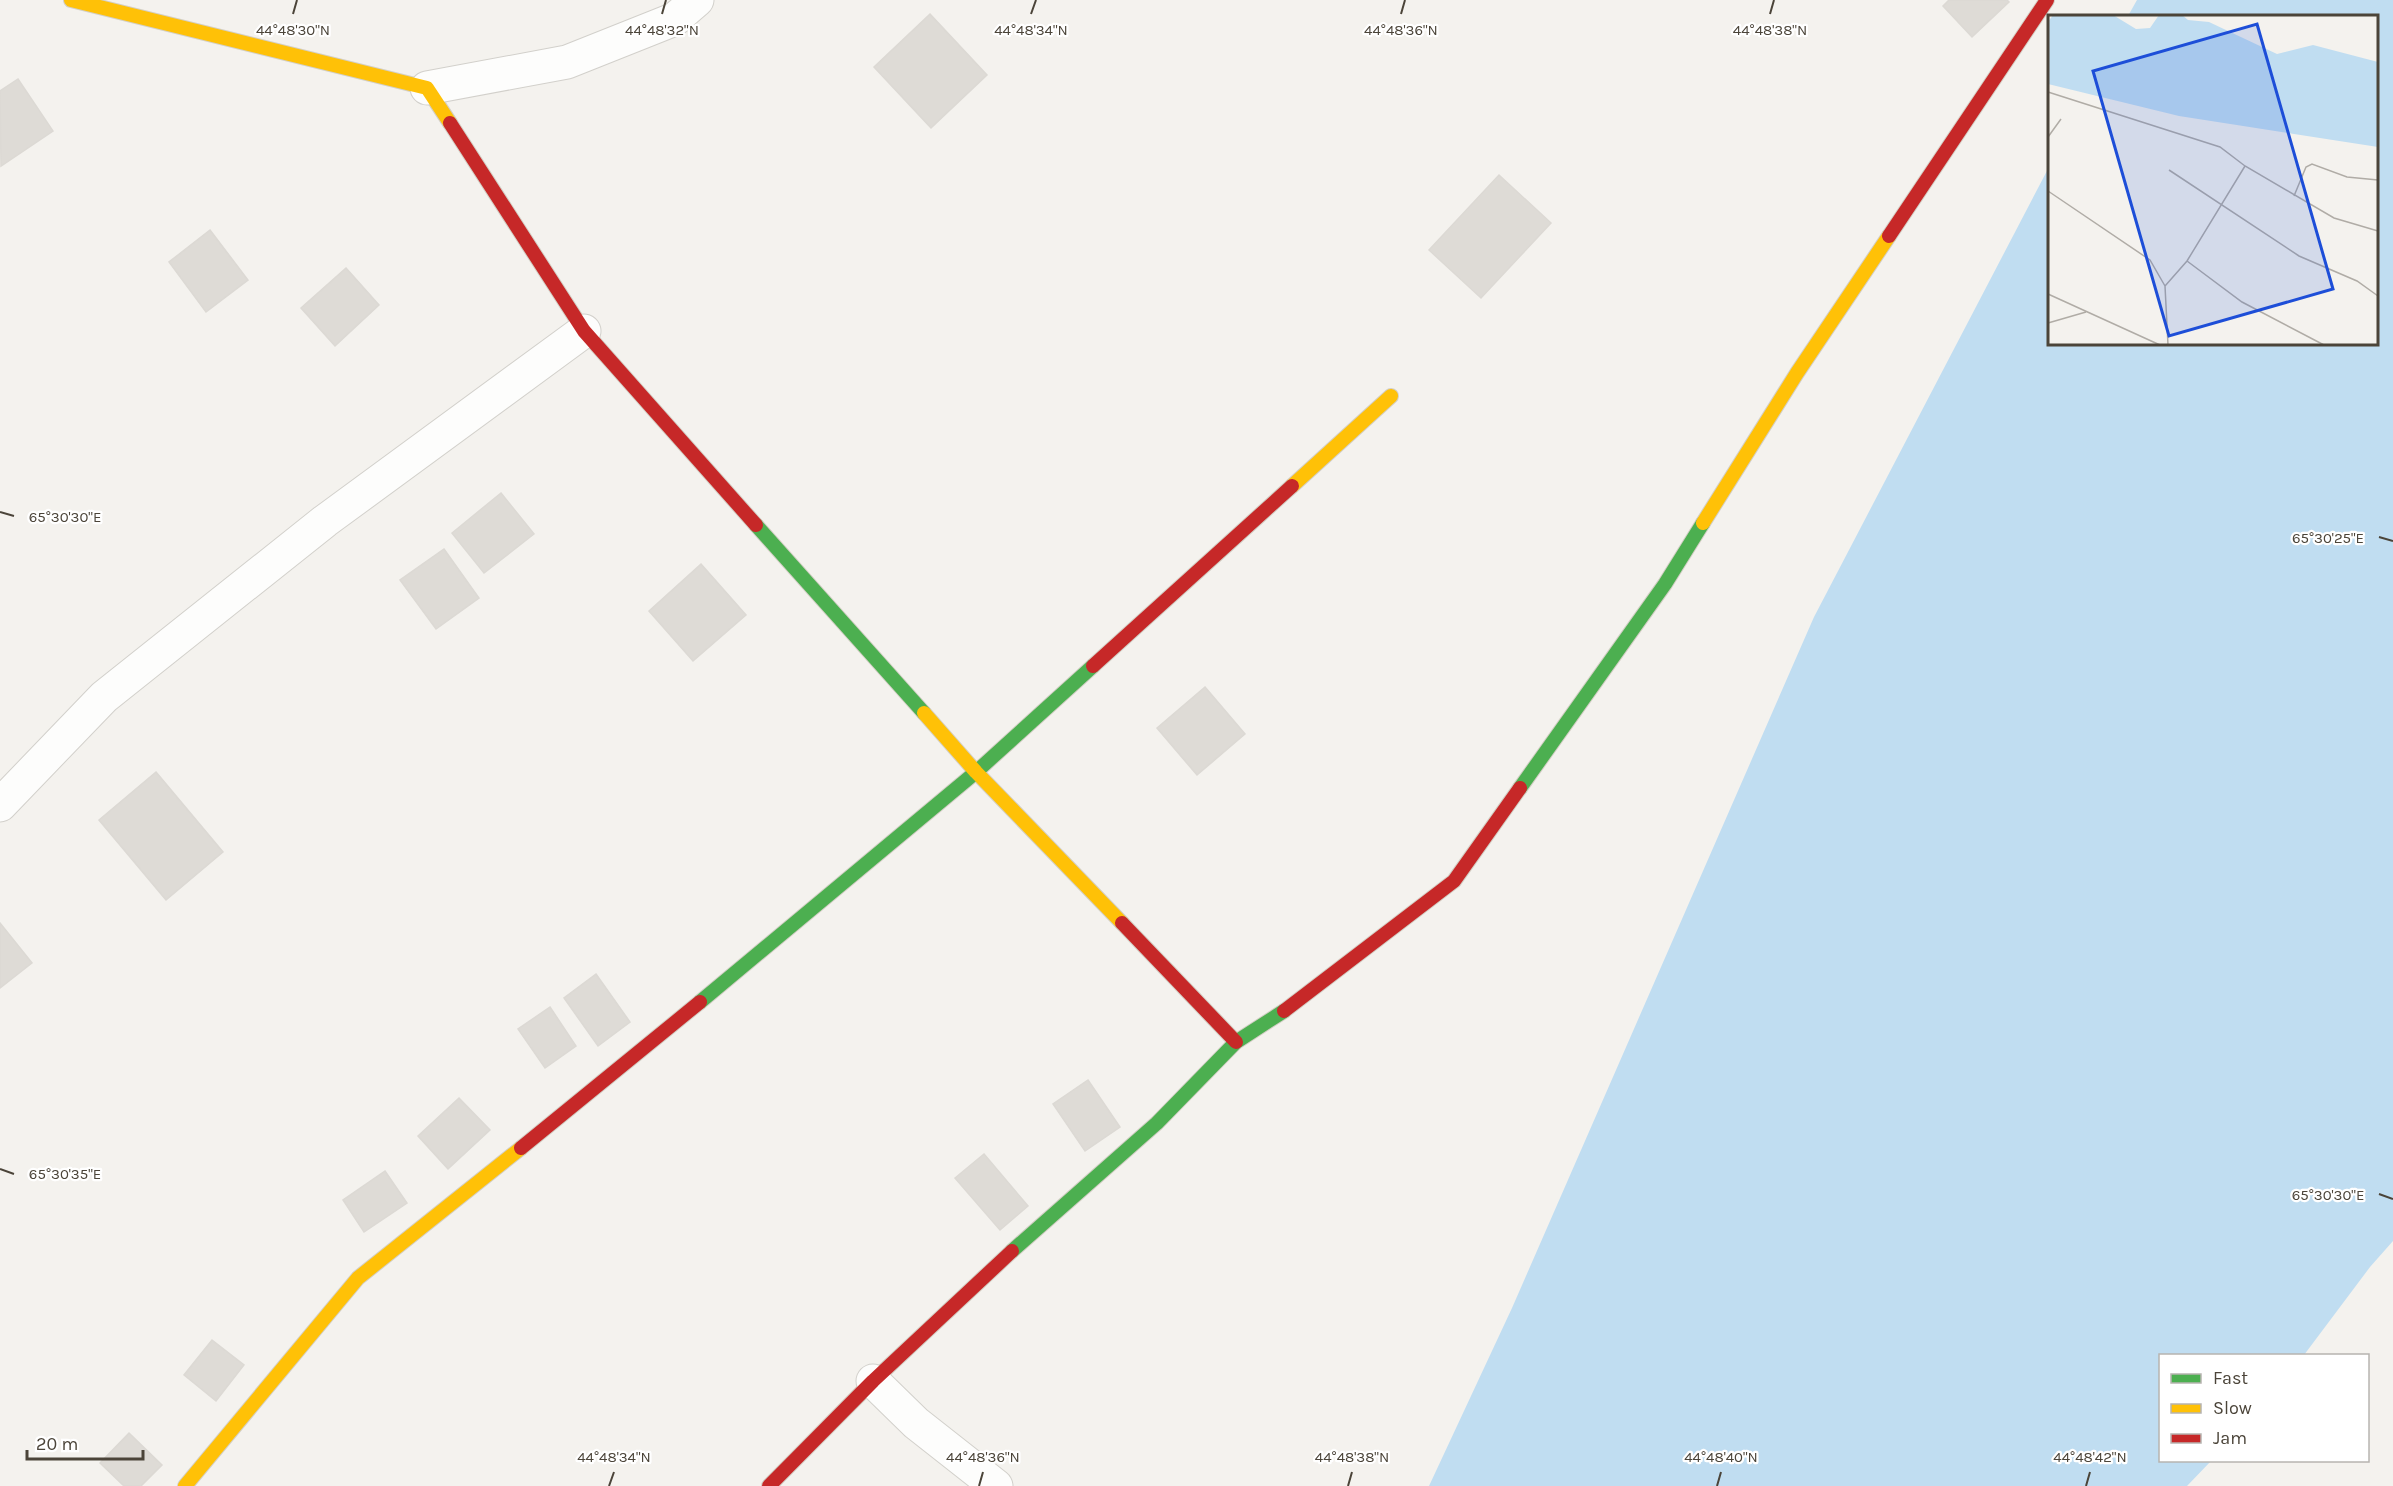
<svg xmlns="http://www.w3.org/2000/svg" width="2393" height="1486" viewBox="0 0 2393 1486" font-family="Karla,sans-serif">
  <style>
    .water { fill: #c0ddf1 }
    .building { fill: #dedbd6; stroke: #dcd9d4; stroke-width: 1.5 }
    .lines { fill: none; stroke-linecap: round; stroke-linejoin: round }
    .street-casing { stroke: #d2d0cb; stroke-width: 35 }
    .fast-casing { stroke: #d3cfc5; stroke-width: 16 }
    .slow-casing { stroke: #d3cfc5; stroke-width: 16 }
    .jam-casing { stroke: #d3cfc5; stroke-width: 16 }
    .street { stroke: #fdfdfc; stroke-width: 33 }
    .fast { stroke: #4caf50; stroke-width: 14 }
    .slow { stroke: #ffc107; stroke-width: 14 }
    .jam { stroke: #c62828; stroke-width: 14 }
    .ticks { fill: none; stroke: #4b4439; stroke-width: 2 }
    .inset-road { fill: none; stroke: #b0aca6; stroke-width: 1.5 }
    .view { fill: #1d4ed8; fill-opacity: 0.15; stroke: #1d4ed8; stroke-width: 3 }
    .inset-edge { fill: none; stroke: #4b4439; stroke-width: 3 }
    .ticks-label { font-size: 15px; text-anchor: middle; fill: #4b4439; stroke: #fff; stroke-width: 4.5; stroke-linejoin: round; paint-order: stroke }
  </style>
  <rect width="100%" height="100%" fill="#f4f2ee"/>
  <!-- water -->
  <polygon class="water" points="2137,0 2393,0 2393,1241 2370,1267 2304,1355 2160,1356 2160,1460 2211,1461 2187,1486 1429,1486 1512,1308 1814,617 2049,167 2050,344 2376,344 2376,16 2128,16"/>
  <!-- building -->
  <g class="building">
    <polygon points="1949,0 2007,0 2009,2 1972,37 1943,6"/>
    <polygon points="930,14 987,75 931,128 874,67"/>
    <polygon points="18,79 53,131 1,166 0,91"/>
    <polygon points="1499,175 1551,223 1481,298 1429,250"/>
    <polygon points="210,230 248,280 206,312 169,262"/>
    <polygon points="346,268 379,305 335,346 301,308"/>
    <polygon points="501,493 534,534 484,573 452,533"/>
    <polygon points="444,549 479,598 436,629 400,580"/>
    <polygon points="701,564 746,615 693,661 649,611"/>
    <polygon points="1205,687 1245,734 1197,775 1157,728"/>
    <polygon points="156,772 223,852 166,900 99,820"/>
    <polygon points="0,923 32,963 0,988"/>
    <polygon points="596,974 630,1022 598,1046 564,998"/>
    <polygon points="550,1007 576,1046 545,1068 518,1029"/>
    <polygon points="1088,1080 1120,1127 1085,1151 1053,1104"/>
    <polygon points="459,1098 490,1130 448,1169 418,1136"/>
    <polygon points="984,1154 1028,1206 1000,1230 955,1178"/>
    <polygon points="385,1171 407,1203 364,1232 343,1200"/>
    <polygon points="212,1340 244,1365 216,1401 184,1375"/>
    <polygon points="129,1433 162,1465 141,1486 124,1486 100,1463"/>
  </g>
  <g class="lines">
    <!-- street casing -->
    <g class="street-casing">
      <g id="street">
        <polyline points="427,88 567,62 675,19 697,0"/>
        <polyline points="0,805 104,697 325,521 584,331"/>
        <polyline points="873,1381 916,1423 996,1486"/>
      </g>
    </g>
    <!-- fast casing -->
    <g class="fast-casing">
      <g id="fast">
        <polyline points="756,525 924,713"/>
        <polyline points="1520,788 1665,584 1703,523"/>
        <polyline points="700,1002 976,772 1093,666"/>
        <polyline points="1012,1251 1157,1123 1236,1042 1284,1011"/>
      </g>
    </g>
    <!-- slow casing -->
    <g class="slow-casing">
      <g id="slow">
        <polyline points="71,0 427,88 450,123"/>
        <polyline points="1292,486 1391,396"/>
        <polyline points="1703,523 1797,373 1889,236"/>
        <polyline points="924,713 976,772 1122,923"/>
        <polyline points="185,1486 358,1278 521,1148"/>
      </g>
    </g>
    <!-- jam casing -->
    <g class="jam-casing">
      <g id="jam">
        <polyline points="450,123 584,331 756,525"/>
        <polyline points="1889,236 2047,0"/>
        <polyline points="1093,666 1292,486"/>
        <polyline points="1122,923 1236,1042"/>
        <polyline points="1284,1011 1454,881 1520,788"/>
        <polyline points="521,1148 700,1002"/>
        <polyline points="769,1486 873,1381 1012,1251"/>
      </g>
    </g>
    <!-- street -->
    <use href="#street" class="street"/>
    <!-- fast -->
    <use href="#fast" class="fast"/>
    <!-- slow -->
    <use href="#slow" class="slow"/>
    <!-- jam -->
    <use href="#jam" class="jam"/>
  </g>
  <!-- ticks -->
  <path class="ticks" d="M293,14L297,0M662,14L666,0M1031,14L1036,0M1401,14L1405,0M1770,14L1774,0M0,512L14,516M2379,537L2393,541M0,1169L14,1174M2379,1194L2393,1199M609,1486L614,1472M979,1486L983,1472M1348,1486L1352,1472M1717,1486L1721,1472M2086,1486L2090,1472"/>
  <!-- overview -->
  <g transform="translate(2048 15)">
    <rect width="330" height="330" fill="#f4f2ee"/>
    <path d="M5,0H65L88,14L102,13L111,0H134L140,5L161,7L229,39L265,30L330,47V132L131,101L0,69V7Z" fill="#c0ddf1"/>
    <path class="inset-road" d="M0,77L172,132L197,151L286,203L330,216M0,122L13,104M121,155L251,241L309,266L330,281M0,176L102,245L117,271M246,181L258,152L264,149L299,162L330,165M139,246L194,287L276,330M0,279L112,330M0,308L38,297M120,330L117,271L139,246L197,151"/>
    <path class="view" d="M209,9L285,274L121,321L45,56Z"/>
    <rect width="330" height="330" class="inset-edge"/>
  </g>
  <g class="ticks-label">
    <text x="293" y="35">44°48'30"N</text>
    <text x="662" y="35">44°48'32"N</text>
    <text x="1031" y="35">44°48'34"N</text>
    <text x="1401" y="35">44°48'36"N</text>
    <text x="1770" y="35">44°48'38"N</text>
    <text x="65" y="522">65°30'30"E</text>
    <text x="2328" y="543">65°30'25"E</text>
    <text x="65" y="1179">65°30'35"E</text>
    <text x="2328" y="1200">65°30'30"E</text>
    <text x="614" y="1462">44°48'34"N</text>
    <text x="983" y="1462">44°48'36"N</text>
    <text x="1352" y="1462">44°48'38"N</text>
    <text x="1721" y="1462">44°48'40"N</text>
    <text x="2090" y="1462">44°48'42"N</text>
  </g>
  <!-- legend -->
  <rect x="2159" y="1354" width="210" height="108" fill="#ffffff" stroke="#b7b4b0" stroke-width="1.5"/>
  <rect x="2171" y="1374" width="30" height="9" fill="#4caf50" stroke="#b7b4b0" stroke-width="1.5"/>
  <text x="2213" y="1384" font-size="18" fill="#4b4439">Fast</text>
  <rect x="2171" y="1404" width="30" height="9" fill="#ffc107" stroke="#b7b4b0" stroke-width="1.5"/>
  <text x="2213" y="1414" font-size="18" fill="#4b4439">Slow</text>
  <rect x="2171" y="1434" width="30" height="9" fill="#c62828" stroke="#b7b4b0" stroke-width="1.5"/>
  <text x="2213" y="1444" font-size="18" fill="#4b4439">Jam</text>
  <!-- scale -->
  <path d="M27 1450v9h116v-9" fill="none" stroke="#4b4439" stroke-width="3"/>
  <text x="36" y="1450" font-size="18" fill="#4b4439" stroke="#ffffff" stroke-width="4.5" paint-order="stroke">20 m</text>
</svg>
